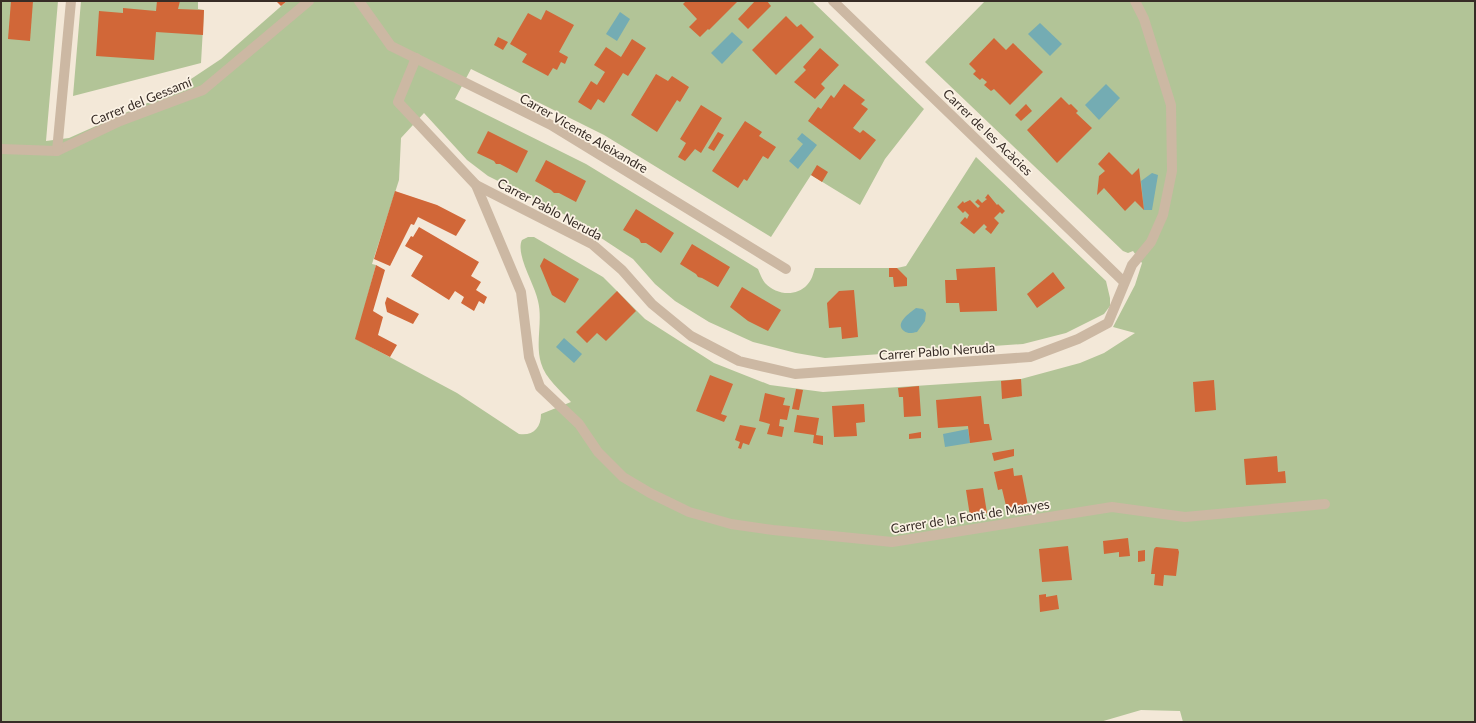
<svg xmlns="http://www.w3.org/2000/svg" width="1476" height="723" viewBox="0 0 1476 723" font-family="Lato,sans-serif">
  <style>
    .green { fill: #b2c497 }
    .water { fill: #74acb3 }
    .building { fill: #d16738 }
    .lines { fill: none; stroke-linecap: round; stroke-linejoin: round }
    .street { stroke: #ccb8a3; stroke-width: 10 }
    .labels { text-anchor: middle; stroke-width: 3.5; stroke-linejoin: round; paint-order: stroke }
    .street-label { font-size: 13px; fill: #372c26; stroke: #fbf2e4 }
  </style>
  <rect width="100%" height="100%" fill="#f3e8d8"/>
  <!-- green -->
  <g class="green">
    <path d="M1,1H58L46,141L69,138L170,93L221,59L287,1H812L924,109L885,159L860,205L811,175L771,237L604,135L471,69L455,99L586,164L758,269C760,274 762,279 765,283C776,295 796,297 807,285C812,280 813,274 815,268H897L906,266L976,157L1106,281L1110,298V306L1104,314L1066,333L1023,344L825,358L796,353L753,342L709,322L675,301L655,284L633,259L592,232L560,212L488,176L467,160L424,113L401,138L399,180L372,264L376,265L356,339L457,393L519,434C533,436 541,428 541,414L571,402C561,391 545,378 541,363C535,343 543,321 538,301C535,285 515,254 522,240L528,237H534L603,277L645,319L714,363L770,385L823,392L1021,379L1080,363L1104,353L1135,333L1113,327L1135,285L1142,263L1133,251L1128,253L1123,251L925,62L985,1H1475V722H1183L1180,711L1141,710L1100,722H1Z"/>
    <polygon points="81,1 198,1 198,9 204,10 201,63 73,96"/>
  </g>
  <!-- water -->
  <g class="water">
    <polygon points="620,12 630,19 617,41 606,34"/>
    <polygon points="1040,23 1062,44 1050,56 1028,34"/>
    <polygon points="732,32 743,42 722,64 711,53"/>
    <polygon points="1106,84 1120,98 1099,120 1085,105"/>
    <polygon points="802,133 817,145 798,169 789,161 803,144 797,139"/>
    <polygon points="1152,173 1158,175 1152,210 1144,210 1141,181"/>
    <path d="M916,308L923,309L926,313L925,321L917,332C912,333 908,334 904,331C894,323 910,313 916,308Z"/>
    <polygon points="564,338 582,354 574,363 556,347"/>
    <polygon points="968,429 970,443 945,447 943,434"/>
  </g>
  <!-- building -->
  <g class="building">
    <polygon points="11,1 33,1 30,41 8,39"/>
    <polygon points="157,1 180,1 178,9 204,10 203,35 156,32 154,60 96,56 99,11 123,13 123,8 156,11"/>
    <polygon points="276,1 287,1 281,6"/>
    <polygon points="686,1 738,1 709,30 708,29 700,37 689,27 697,19 683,4"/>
    <polygon points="755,1 767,1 771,6 748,29 738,19"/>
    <polygon points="546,10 574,25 559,52 568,57 565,64 561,62 557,70 553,68 548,76 522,62 527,54 510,44 528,13 541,20"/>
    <polygon points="786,16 797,27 801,24 814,37 776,75 752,50"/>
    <polygon points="498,37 508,42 503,50 494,45"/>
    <polygon points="994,38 1006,50 1013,43 1043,72 1010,105 994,89 991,91 984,85 987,82 982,78 980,80 973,74 976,71 969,64"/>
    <polygon points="632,39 646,48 628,76 623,73 604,103 598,99 591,110 578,102 591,81 597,85 605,72 594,65 606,47 621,57"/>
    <polygon points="820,48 839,65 821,84 825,88 815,99 794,82 806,70 803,67"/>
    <polygon points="656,74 668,81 672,76 689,87 680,102 677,100 657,132 631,115"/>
    <polygon points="844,84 865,100 861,104 868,109 853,128 860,133 863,130 876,140 860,160 808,121 818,107 821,109 831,95 834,98"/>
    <polygon points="1061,97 1069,105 1071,104 1078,111 1076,113 1092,128 1057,163 1027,130"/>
    <polygon points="1026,104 1032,111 1021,121 1015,115"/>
    <polygon points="701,105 722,118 701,153 695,149 685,161 678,157 686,143 680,139"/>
    <polygon points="745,121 762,132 759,136 776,147 768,159 763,156 747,181 744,179 738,188 712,171"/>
    <polygon points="488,131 528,151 517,173 500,164 496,164 494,161 477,153"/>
    <polygon points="718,132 724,135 714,151 708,148"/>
    <polygon points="1109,152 1132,175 1139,168 1144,210 1135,201 1125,211 1104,188 1097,195 1099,176 1105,171 1098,164"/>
    <polygon points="546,160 586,181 576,202 559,193 554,193 551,190 535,181"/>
    <polygon points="817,165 828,172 822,182 811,175"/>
    <polygon points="395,191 437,205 466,220 456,236 418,217 414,225 411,224 390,266 374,259"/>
    <polygon points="988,194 997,205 998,204 1005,211 1002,214 1000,212 994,218 999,223 991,234 985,229 987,227 984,224 974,234 960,223 965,217 967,219 969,215 965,211 963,213 957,207 963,201 964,203 970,200 978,208 980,206 975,202 978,199 982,203 987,199 985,198"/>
    <polygon points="636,209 674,233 661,253 646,243 641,243 639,239 623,230"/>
    <polygon points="419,227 479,262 471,276 481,282 476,290 487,297 484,304 479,301 474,311 461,303 464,297 455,291 449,300 411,276 423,256 405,246 411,236 413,237"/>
    <polygon points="692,244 730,267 718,287 702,278 698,277 696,274 680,264"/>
    <polygon points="544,258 579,279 565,303 552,295 540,266"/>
    <polygon points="376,265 385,270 373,311 383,317 378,335 397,345 390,357 355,339"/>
    <polygon points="995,267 997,311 960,312 959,303 946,303 945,280 957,280 956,269"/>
    <polygon points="889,268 897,268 907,278 907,286 894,287 893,277 889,277"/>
    <polygon points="1053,272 1065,288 1037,308 1027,294"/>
    <polygon points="742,287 781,310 768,331 748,321 730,307"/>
    <polygon points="854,290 858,337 842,339 841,327 829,328 827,303 839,291"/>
    <polygon points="617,291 636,311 606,341 597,333 587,343 576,332"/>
    <polygon points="387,297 419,314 413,324 387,312 385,303"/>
    <polygon points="710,375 733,384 721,414 727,416 724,422 696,411"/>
    <polygon points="1021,379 1022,396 1002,399 1001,381"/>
    <polygon points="1214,380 1216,410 1195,412 1193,382"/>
    <polygon points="919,386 921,416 904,417 903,397 899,397 898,388"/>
    <polygon points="796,389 803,390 799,410 792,409"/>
    <polygon points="765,393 785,398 783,405 790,406 787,420 780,419 779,426 784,427 782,437 767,434 770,424 759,421"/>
    <polygon points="981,396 984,424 989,424 992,440 970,443 968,426 938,428 936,400"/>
    <polygon points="864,404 865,422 856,423 857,436 834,437 832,406"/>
    <polygon points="797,415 819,418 816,435 823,436 823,445 813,443 814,435 794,432"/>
    <polygon points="740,425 756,428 749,445 743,443 741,449 738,448 740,442 735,440"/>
    <polygon points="921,432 921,438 909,439 909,434"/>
    <polygon points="1014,449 1014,456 994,461 992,453"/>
    <polygon points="1277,456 1278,472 1285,471 1286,483 1246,485 1244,459"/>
    <polygon points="1013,468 1014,476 1022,475 1028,506 1007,510 1002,489 998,490 994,472"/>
    <polygon points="983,488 987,513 970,516 966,490"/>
    <polygon points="1128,538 1130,556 1119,557 1119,552 1104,554 1103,541"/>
    <polygon points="1068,546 1072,580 1042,582 1039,549"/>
    <polygon points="1156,547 1178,549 1179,552 1176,576 1164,575 1163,586 1154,585 1155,574 1151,574 1154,549"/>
    <polygon points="1145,550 1145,561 1138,562 1138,551"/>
    <polygon points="1046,594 1046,597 1057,595 1059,609 1040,612 1039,595"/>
  </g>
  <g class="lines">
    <!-- street -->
    <g class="street">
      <polyline points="359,1 391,46 551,125 786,269"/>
      <polyline points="833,1 1124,282"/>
      <polyline points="416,58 398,102 476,185 521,292 529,357 540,387 579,424 598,452 623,477 650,493 689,512 731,524 773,530 892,542 1112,507 1185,517 1325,504"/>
      <polyline points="1,149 57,151 120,121 203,90 309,1"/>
      <polyline points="57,151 71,1"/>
      <polyline points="476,185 592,244 622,270 652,304 691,336 739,361 795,374 1030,357 1078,339 1108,323 1132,265 1151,242 1163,215 1172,171 1171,105 1144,19 1135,1"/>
    </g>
  </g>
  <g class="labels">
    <!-- street labels -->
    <g class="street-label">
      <text transform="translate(141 101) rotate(-22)" y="5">Carrer del Gessamí</text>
      <text transform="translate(988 132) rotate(44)" y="5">Carrer de les Acàcies</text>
      <text transform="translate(584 133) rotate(30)" y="5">Carrer Vicente Aleixandre</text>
      <text transform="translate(550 209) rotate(28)" y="5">Carrer Pablo Neruda</text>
      <text transform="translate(937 351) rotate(-4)" y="5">Carrer Pablo Neruda</text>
      <text transform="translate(970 516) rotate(-9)" y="5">Carrer de la Font de Manyes</text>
    </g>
  </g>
  <!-- border -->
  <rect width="1476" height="723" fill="none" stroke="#372c26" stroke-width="4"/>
</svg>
